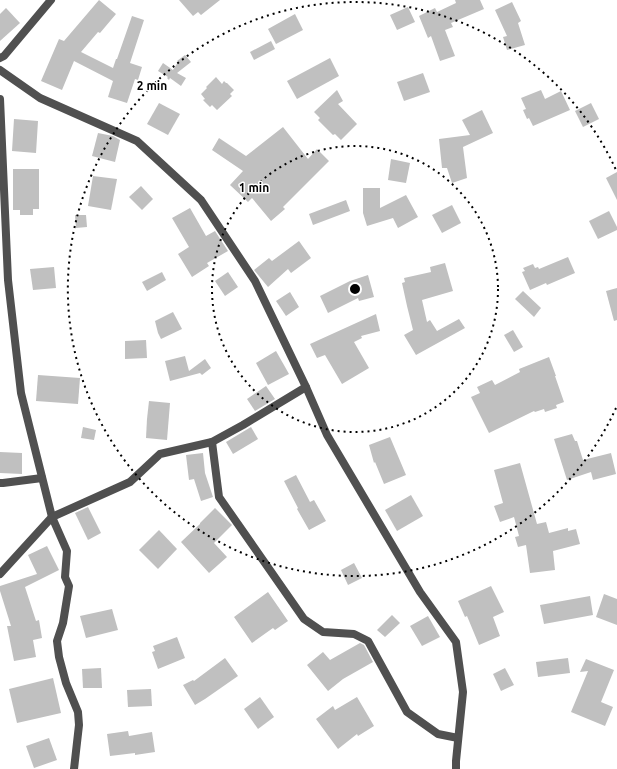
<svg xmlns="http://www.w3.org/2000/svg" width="617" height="769" viewBox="0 0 617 769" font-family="Ubuntu,sans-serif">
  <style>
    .building { fill: #c0c0c0 }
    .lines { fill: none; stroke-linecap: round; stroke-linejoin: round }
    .street { stroke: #505050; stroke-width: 8 }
    .ring { fill: none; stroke: #000; stroke-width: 2; stroke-dasharray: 2 4 }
    .centre { fill: #000; stroke: #fff; stroke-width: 2 }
    .ring-label { font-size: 12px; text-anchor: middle; font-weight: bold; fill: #000; stroke: #fff; stroke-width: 3; stroke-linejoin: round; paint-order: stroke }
  </style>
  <rect width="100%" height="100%" fill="#fff"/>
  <!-- building -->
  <g class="building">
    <polygon points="99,0 116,14 100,33 98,32 81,52 113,68 116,59 117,59 132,16 144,20 130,63 142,67 138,80 135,79 127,103 108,97 113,81 74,61 62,90 41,81 59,39 64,41"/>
    <polygon points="179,0 220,0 201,15 198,12 193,16"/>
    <polygon points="455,0 480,0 484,9 451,23 453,27 445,30 455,56 440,61 431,36 428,38 419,16 435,8 437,12 456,3"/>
    <polygon points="512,2 521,21 518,23 525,45 507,50 503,37 507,36 495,10"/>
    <polygon points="408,7 415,22 397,30 390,15"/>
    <polygon points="6,8 20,23 0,41 0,14"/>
    <polygon points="295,14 303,30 276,44 268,29"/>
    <polygon points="271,41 275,49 254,60 250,52"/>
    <polygon points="185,55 191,62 177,73 186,78 181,86 170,78 169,80 167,78 168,77 158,71 163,63 173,70 178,62 177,61"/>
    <polygon points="330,58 339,76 297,99 287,81"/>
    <polygon points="423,73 430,92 404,101 397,82"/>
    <polygon points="216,77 222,84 224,81 226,83 227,83 234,90 230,94 232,96 217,110 212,105 210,107 203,100 205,99 201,94 207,88 206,87"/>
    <polygon points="337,90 343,101 338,104 357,124 341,140 335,134 333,135 318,120 320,118 314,112"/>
    <polygon points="541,90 545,99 561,91 570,110 533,126 529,118 527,119 523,110 526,109 521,98"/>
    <polygon points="159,103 180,114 168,135 147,124"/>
    <polygon points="591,103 599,119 583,127 575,111"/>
    <polygon points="482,110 493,133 463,147 467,178 452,183 447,168 442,168 439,139 470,135 462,120"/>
    <polygon points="14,119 38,121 36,153 12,151"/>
    <polygon points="283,127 308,159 317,149 329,161 283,207 285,209 271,221 252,198 248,202 230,185 243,171 212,150 219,138 246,156"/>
    <polygon points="98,133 113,136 120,140 115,162 92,156"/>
    <polygon points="391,159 410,163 406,183 388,180"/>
    <polygon points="13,169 39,169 39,209 33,209 33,215 20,215 20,210 13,210"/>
    <polygon points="617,172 617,200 606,178"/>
    <polygon points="93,176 117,179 111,210 88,206"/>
    <polygon points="141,186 153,199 142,210 129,197"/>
    <polygon points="363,188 380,188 380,208 406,195 418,217 398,228 393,218 367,226 363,213"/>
    <polygon points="346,200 350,211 313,225 309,214"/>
    <polygon points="452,205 461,223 442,233 432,215"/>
    <polygon points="190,208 206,236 215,231 228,251 207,263 209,266 192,277 178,254 189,247 172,218"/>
    <polygon points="609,211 617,227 617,230 598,239 589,221"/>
    <polygon points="75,215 86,215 87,227 76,228"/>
    <polygon points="299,241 311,258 291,273 288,269 268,287 254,270 269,258 272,261"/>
    <polygon points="568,257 575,273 547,285 546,283 530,290 522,272 525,271 523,268 533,264 535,268 538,267 539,269"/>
    <polygon points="445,263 453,291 422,300 427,322 430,320 437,331 459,319 465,328 416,355 404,335 413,330 407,306 402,283 405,282 404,278 431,272 430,267"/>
    <polygon points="54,267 56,288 33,290 30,269"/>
    <polygon points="162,272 166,280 147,291 142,282"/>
    <polygon points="228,272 238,287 225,296 215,281"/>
    <polygon points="368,275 374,297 359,301 358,298 328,313 320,296 350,281"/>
    <polygon points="617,288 617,320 614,321 606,291"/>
    <polygon points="523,291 541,308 534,317 515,299"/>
    <polygon points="290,292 299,307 286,316 276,301"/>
    <polygon points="173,312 182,329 161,339 158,333 155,321"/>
    <polygon points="376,314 380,331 361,336 362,338 354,342 369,368 342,384 325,355 317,358 310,344"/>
    <polygon points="513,330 523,347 514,352 504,335"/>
    <polygon points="146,340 147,358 125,359 125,341"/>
    <polygon points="276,351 289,374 268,385 256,363"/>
    <polygon points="185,356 189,371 205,359 211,368 202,375 200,373 170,381 165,361"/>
    <polygon points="549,357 556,376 555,376 564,402 556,405 557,408 545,412 544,409 535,412 534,411 489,433 471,397 480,393 477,387 492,380 495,385 520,372 519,369"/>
    <polygon points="38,375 80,378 78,404 36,401"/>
    <polygon points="266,386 275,399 255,411 247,399"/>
    <polygon points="149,401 170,403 167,440 146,438 147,419"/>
    <polygon points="83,427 96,430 94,440 81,438"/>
    <polygon points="251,427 258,439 233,454 226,442"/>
    <polygon points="572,434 575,441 577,441 583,460 611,453 616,474 593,480 591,472 567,480 554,439"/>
    <polygon points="390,437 406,475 384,484 375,462 374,463 369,445"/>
    <polygon points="0,452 22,453 22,474 0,473"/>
    <polygon points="203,453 205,473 213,497 201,501 194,479 189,480 186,455"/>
    <polygon points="520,463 537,524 546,522 549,533 568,528 568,531 576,529 580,544 553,551 555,570 530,573 526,545 518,547 515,537 519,536 514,517 500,522 494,506 503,503 494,470"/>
    <polygon points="296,475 310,502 314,500 326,521 309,530 297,509 298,508 284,481"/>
    <polygon points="411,495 423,516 397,531 385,510"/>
    <polygon points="88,507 101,533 88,540 75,513"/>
    <polygon points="215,508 232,525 214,543 227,557 209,573 181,542 200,524 200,523"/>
    <polygon points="159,530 177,549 158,569 139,550"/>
    <polygon points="47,546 59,570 25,587 36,621 39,620 42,638 33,640 36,657 14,661 7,626 11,626 0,591 0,586 37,574 28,555"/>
    <polygon points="354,563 362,578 348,585 341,570"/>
    <polygon points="491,586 504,612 493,617 500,636 479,645 467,616 465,617 458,601"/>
    <polygon points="268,592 288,621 275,630 273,628 252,643 234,617"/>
    <polygon points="604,594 617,599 617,625 596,617"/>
    <polygon points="590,596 593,615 544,624 540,605"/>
    <polygon points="112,609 118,630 86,638 80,616"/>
    <polygon points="392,615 400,623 385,637 377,630"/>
    <polygon points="428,616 440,637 422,646 410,626"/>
    <polygon points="177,637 185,658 158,669 152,652 155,651 153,646"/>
    <polygon points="360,643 364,645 373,662 343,679 328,691 307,665 323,652 330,660"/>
    <polygon points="225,658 238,676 205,699 195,705 183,685 193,680 194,681"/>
    <polygon points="568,658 570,673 538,677 536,662"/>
    <polygon points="586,659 614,670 601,702 613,707 605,726 571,712 588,671 580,672"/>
    <polygon points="101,668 102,688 83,688 82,669"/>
    <polygon points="505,668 514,685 501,691 493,674"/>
    <polygon points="53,678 61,713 17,723 9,689"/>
    <polygon points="151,689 152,706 128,707 127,690"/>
    <polygon points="260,697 274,717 258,729 244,709"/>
    <polygon points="357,697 374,726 358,736 357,734 338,749 316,719 333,706 335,710"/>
    <polygon points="128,731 129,736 152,732 155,752 135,755 135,753 110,756 107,734"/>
    <polygon points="49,738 57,760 34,768 26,746"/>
  </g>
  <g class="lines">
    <!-- street -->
    <g class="street">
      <polyline points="0,58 4,56 51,0"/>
      <polyline points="0,70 40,98 137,141 201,200 255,281 306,387 327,435 420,592 456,642 463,692 456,761 456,769"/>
      <polyline points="0,99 8,280 21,393 52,517 67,551 65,577 69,586 63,623 57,641 59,657 66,683 78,712 79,725 74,769"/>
      <polyline points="212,442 219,497 304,619 323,632 354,634 368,641 407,712 438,734 458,738"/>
      <polyline points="0,483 3,483 42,478"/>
      <polyline points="0,574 52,517 130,482 160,454 212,442 243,425 306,387"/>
    </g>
  </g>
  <!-- distance rings -->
  <g class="ring">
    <circle cx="355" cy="289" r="143"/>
    <path d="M616 408A287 287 0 1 1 616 170"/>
  </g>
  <circle cx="355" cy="289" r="6" class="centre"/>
  <g class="ring-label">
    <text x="152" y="90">2 min</text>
    <text x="254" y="192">1 min</text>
  </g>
</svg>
